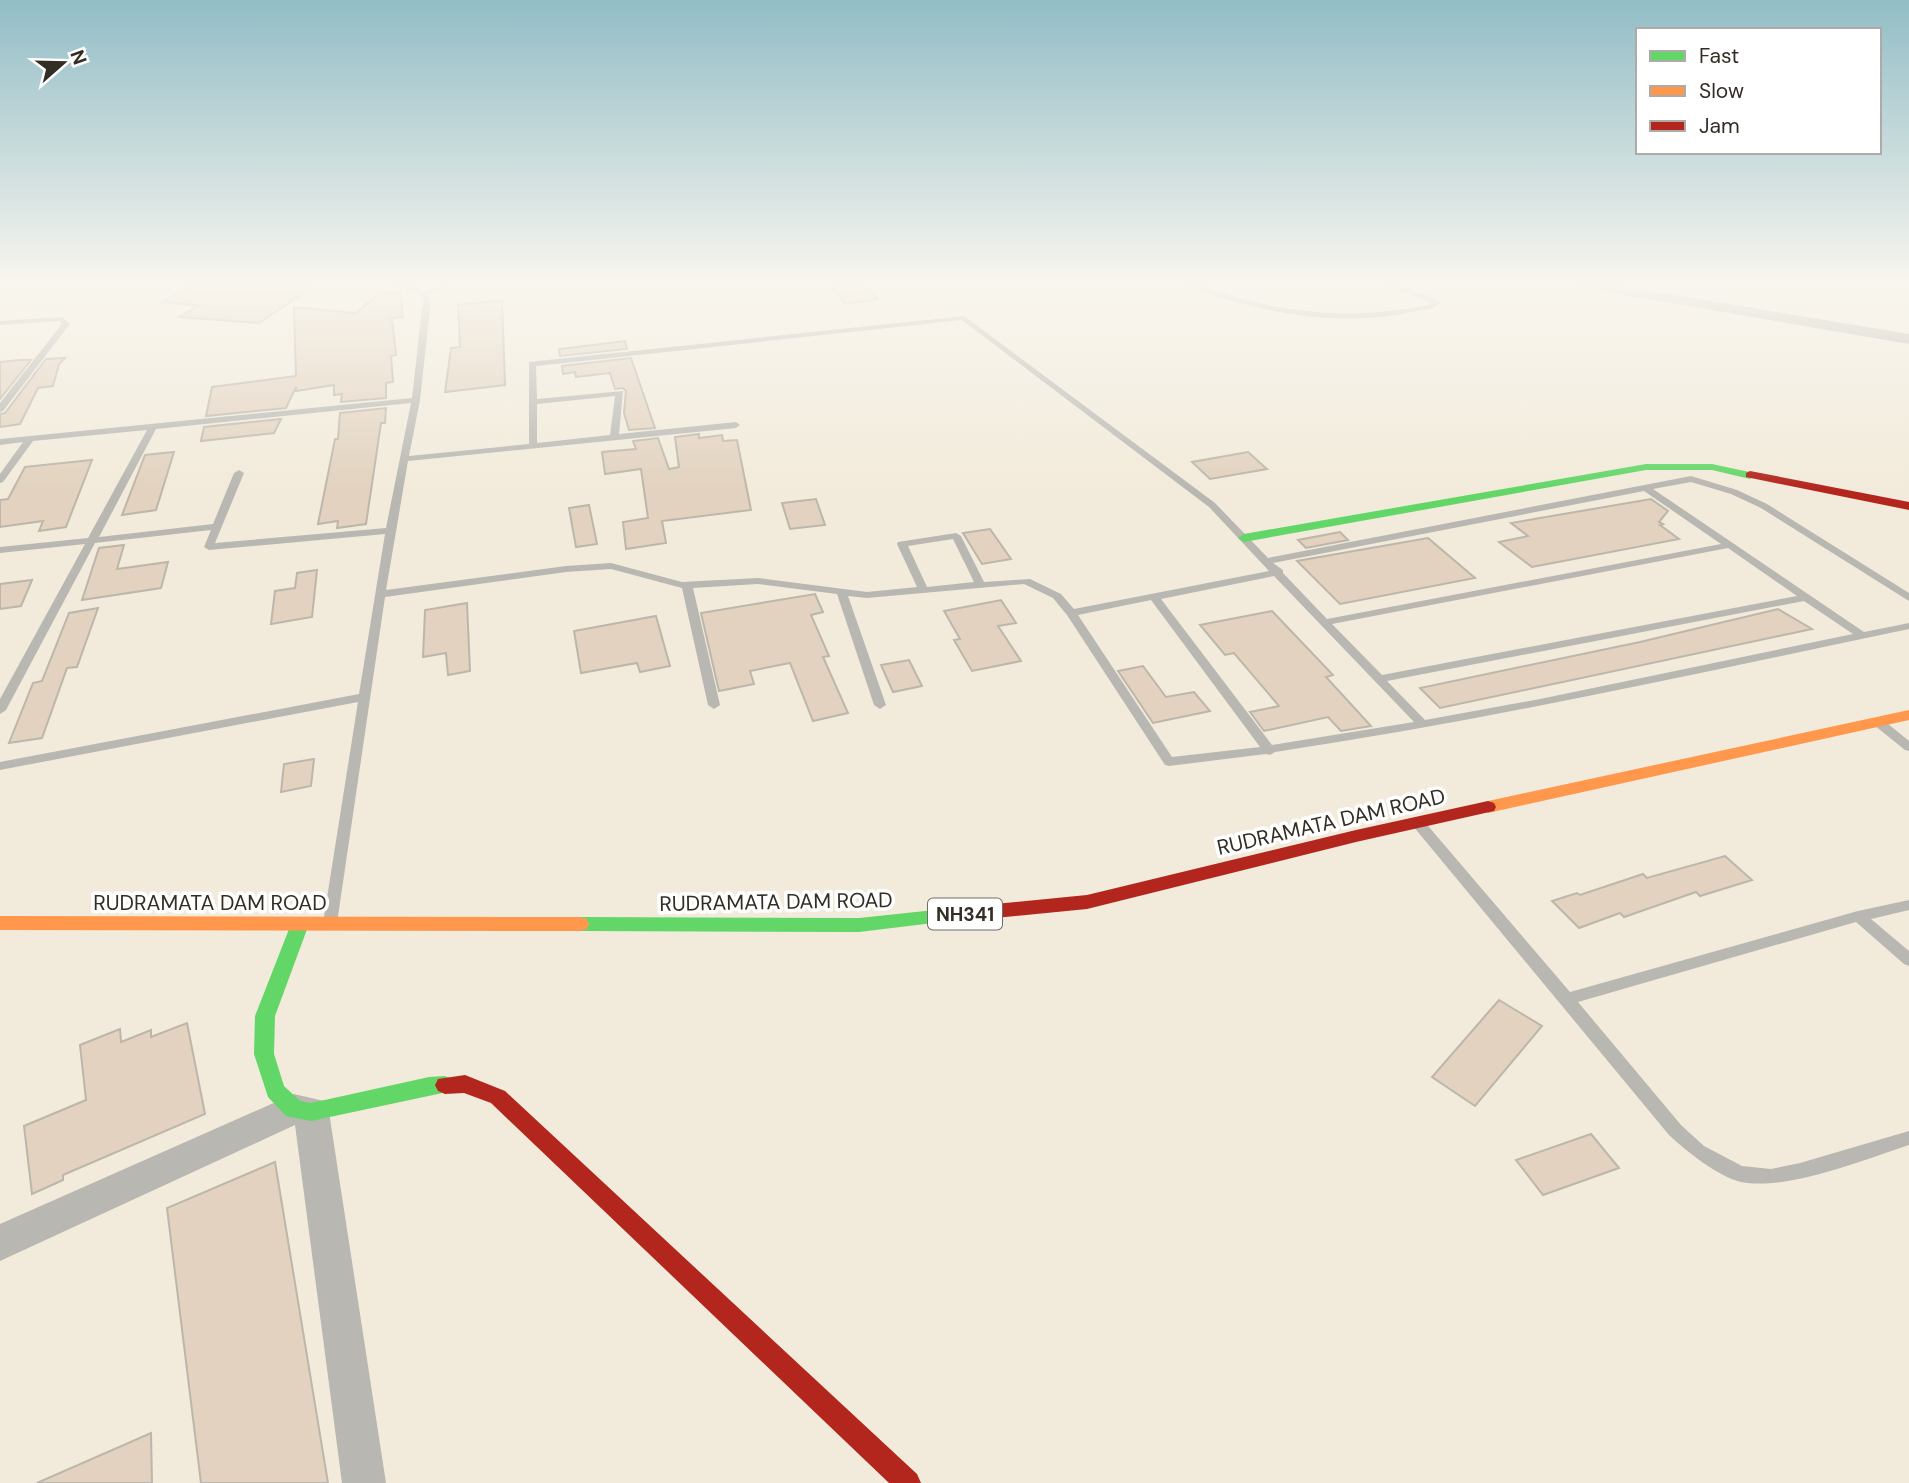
<svg xmlns="http://www.w3.org/2000/svg" width="1909" height="1483" viewBox="0 0 1909 1483" font-family="'DM Sans',sans-serif">
  <style>
    .building { fill: #e2d2bf; stroke: #bdb6aa; stroke-width: 2 }
    .lines { fill: none; stroke-linecap: round; stroke-linejoin: round }
    .lane { fill: #b8b7b1; fill-rule: evenodd }
    .street { fill: #b8b7b1; fill-rule: evenodd }
    .fast { fill: #63d668; fill-rule: evenodd }
    .slow { fill: #ff974d; fill-rule: evenodd }
    .jam { fill: #b3261e; fill-rule: evenodd }
    .labels { text-anchor: middle; stroke-width: 7; stroke-linejoin: round; paint-order: stroke }
    .shield { fill: #fff; stroke: #706d65; stroke-width: 2 }
    .shield-label { font-size: 19px; font-weight: bold; fill: #332e23 }
    .street-label { font-size: 21px; fill: #332e23; stroke: #fff }
  </style>
  <rect width="100%" height="100%" fill="#f2ebdb"/>
  <!-- building -->
  <g class="building">
    <polygon points="197,282 263,282 314,286 259,323 179,317 198,306 162,302"/>
    <polygon points="826,282 861,282 878,299 846,304"/>
    <polygon points="381,291 400,292 403,317 392,318 396,355 391,356 393,382 386,383 386,398 341,402 342,394 334,395 334,385 296,391 296,387 286,408 206,416 212,387 296,376 294,307 356,313"/>
    <polygon points="502,300 505,385 445,392 451,348 460,347 458,305"/>
    <polygon points="625,341 627,349 560,356 559,349"/>
    <polygon points="65,358 59,364 53,386 38,388 20,424 0,427 0,414 5,413 46,359"/>
    <polygon points="631,358 655,428 629,430 624,413 626,391 623,388 615,389 610,373 576,377 575,372 563,374 562,366"/>
    <polygon points="20,360 31,360 0,399 0,362"/>
    <polygon points="386,408 385,423 381,423 366,524 337,528 338,521 318,524 335,439 338,439 340,413"/>
    <polygon points="281,419 274,433 201,441 204,427"/>
    <polygon points="699,434 699,438 722,435 723,441 737,440 751,510 662,521 666,543 626,549 623,522 648,518 641,469 605,474 602,452 636,449 633,441 658,438 669,469 679,467 675,437"/>
    <polygon points="174,452 156,510 122,515 145,455"/>
    <polygon points="1248,452 1267,469 1210,479 1192,462"/>
    <polygon points="92,460 66,527 39,531 43,521 0,527 0,500 8,499 25,467"/>
    <polygon points="816,499 825,525 790,529 782,503"/>
    <polygon points="1651,499 1668,511 1659,522 1663,524 1660,525 1679,539 1532,567 1499,542 1528,536 1511,523"/>
    <polygon points="589,505 597,544 576,547 569,508"/>
    <polygon points="990,529 1011,559 982,564 963,533"/>
    <polygon points="1340,532 1348,540 1306,548 1298,540"/>
    <polygon points="1428,538 1475,578 1340,604 1297,561"/>
    <polygon points="124,545 117,569 168,562 161,588 82,600 99,548"/>
    <polygon points="317,570 312,617 271,624 275,591 295,588 297,573"/>
    <polygon points="32,580 21,606 0,609 0,584"/>
    <polygon points="815,594 823,612 811,615 829,656 823,657 848,713 813,721 790,663 750,671 754,684 719,691 701,613"/>
    <polygon points="1001,600 1016,623 998,626 1021,661 972,671 954,640 960,639 944,611"/>
    <polygon points="467,603 470,671 448,675 446,653 423,657 425,610"/>
    <polygon points="98,608 77,667 67,668 42,738 9,743 33,683 42,681 69,613"/>
    <polygon points="1778,609 1812,629 1440,708 1420,688 1640,642"/>
    <polygon points="1272,611 1333,675 1326,677 1371,726 1341,731 1328,717 1264,731 1250,712 1279,706 1234,653 1225,655 1200,625"/>
    <polygon points="656,616 670,666 640,672 637,663 581,673 574,631"/>
    <polygon points="909,660 922,686 893,692 881,665"/>
    <polygon points="1143,666 1166,697 1194,692 1210,711 1153,723 1118,671"/>
    <polygon points="314,759 311,786 281,792 284,764"/>
    <polygon points="1725,856 1752,880 1700,896 1696,892 1624,917 1620,913 1579,928 1552,901 1577,893 1580,895 1643,874 1647,878"/>
    <polygon points="1499,1000 1542,1026 1475,1106 1432,1077"/>
    <polygon points="187,1023 205,1114 63,1175 63,1180 32,1194 24,1126 86,1100 80,1045 120,1029 121,1042 151,1030 151,1037"/>
    <polygon points="1591,1134 1619,1168 1543,1195 1516,1160"/>
    <polygon points="275,1162 328,1483 201,1483 167,1208"/>
    <polygon points="151,1433 152,1483 37,1483"/>
  </g>
  <g class="lines">
    <!-- lane -->
    <g class="lane">
      <path d="M382,282H393L420,289L423,291L446,285L448,282H455L450,287L426,295L431,300L420,400L409,456L529,444V362L964,316L1215,503L1268,558L1691,476L1737,490L1767,504L1909,593V601L1761,508L1731,494L1691,482L1653,489L1864,632L1909,623V629C1699,673 1488,720 1275,752L1270,755L1266,754L1169,766L1165,765L1067,615L1053,598L1024,584L867,598L848,596L886,705L880,709L874,705L837,594L758,584L693,588L720,705L714,709L708,705L682,588L611,569L566,572L385,597L337,923L335,927L330,928L325,927L323,923L358,702L0,770V762L359,694L385,534L209,550L204,547L211,530L95,543L6,710L0,714V699L85,544L0,553V547L88,538L147,430L33,441L3,482L0,483V474L23,442L0,445V439L412,398L423,300L416,292ZM962,320L1209,507L1269,571L1074,609L1061,594L1030,579L984,582L961,536L956,533L898,542L897,544L917,587L867,592L758,578L682,582L611,563L566,566L386,590L408,461L736,428L740,425L736,422L619,434L623,391L537,399L536,366ZM615,396L610,435L537,443V404ZM411,403L386,528L215,543L244,473L239,470L234,473L213,524L99,537L156,429ZM1644,491L1721,544L1327,619L1283,573V570L1273,563ZM953,539L974,582L927,587L908,546ZM1728,548L1797,596L1382,675L1332,624ZM1274,576L1414,722L1272,745L1161,599ZM1151,600L1260,747L1172,757L1078,615ZM1804,601L1853,634L1540,699L1425,720L1387,681Z"/>
      <path d="M1181,282H1190C1272,312 1346,323 1432,304L1425,300L1372,282C1389,282 1425,292 1440,302C1436,310 1425,310 1416,311C1353,326 1287,317 1225,299C1211,294 1192,290 1181,282Z"/>
      <polygon points="62,317 70,324 3,411 0,412 0,403 62,324 60,321 0,325 0,321"/>
      <polygon points="1878,718 1882,719 1909,741 1909,751 1905,750 1874,725 1872,722 1874,719"/>
      <path d="M1418,818L1423,820L1570,992L1858,911L1909,900V910L1871,919L1909,951V966L1904,964L1856,922L1578,1002L1681,1125L1704,1146L1742,1166L1771,1169L1800,1163L1909,1131V1145C1863,1160 1788,1191 1741,1182C1719,1177 1686,1151 1669,1135L1413,826L1411,823L1413,820Z"/>
    </g>
    <!-- street -->
    <g class="street">
      <polygon points="1565,282 1597,282 1909,334 1909,344 1572,286"/>
      <polygon points="294,1094 324,1101 329,1112 386,1483 342,1483 295,1125 0,1261 0,1224"/>
    </g>
    <!-- fast -->
    <g class="fast">
      <polygon points="1646,464 1712,464 1754,473 1756,475 1750,479 1712,470 1646,470 1244,542 1238,538 1244,534"/>
      <polygon points="944,909 950,911 953,916 950,921 859,932 580,931 573,929 571,924 573,919 580,917 859,918"/>
      <polygon points="300,917 307,919 309,924 275,1016 274,1054 284,1086 300,1101 311,1103 429,1077 445,1076 452,1079 455,1085 452,1091 311,1121 286,1116 268,1097 254,1054 255,1016 291,924 293,919"/>
    </g>
    <!-- slow -->
    <g class="slow">
      <polygon points="1909,710 1909,720 1488,813 1480,807 1488,801"/>
      <polygon points="0,916 580,917 587,919 589,924 587,929 580,931 0,930"/>
    </g>
    <!-- jam -->
    <g class="jam">
      <polygon points="1750,471 1909,502 1909,510 1746,477 1746,473"/>
      <polygon points="1488,801 1494,803 1496,807 1494,811 1356,842 1087,909 944,923 938,921 935,916 938,911 944,909 1087,895 1356,830"/>
      <polygon points="465,1075 505,1091 917,1474 921,1483 889,1483 491,1103 464,1093 445,1094 438,1091 435,1085 438,1079"/>
    </g>
  </g>
  <!-- sky -->
  <linearGradient id="sky" x2="0" y2="1"><stop stop-color="#92bdc6"/><stop offset="0.58" stop-color="#f9f6ef"/><stop offset="1" stop-color="#f9f6ef" stop-opacity="0"/></linearGradient>
  <rect width="1909" height="489" fill="url(#sky)"/>
  <g class="labels">
    <!-- shield labels -->
    <rect class="shield" x="928" y="898.5" width="74" height="31" rx="5"/>
    <g class="shield-label">
      <text x="965" y="921">NH341</text>
    </g>
    <!-- street labels -->
    <g class="street-label">
      <text transform="translate(1331 822) rotate(-13)" y="7">RUDRAMATA DAM ROAD</text>
      <text transform="translate(776 902) rotate(-1)" y="7">RUDRAMATA DAM ROAD</text>
      <text x="210" y="910">RUDRAMATA DAM ROAD</text>
    </g>
  </g>
  <!-- legend -->
  <rect x="1636" y="28" width="245" height="126" fill="#ffffff" stroke="#adaba7" stroke-width="2"/>
  <rect x="1650" y="51" width="35" height="10" fill="#63d668" stroke="#adaba7" stroke-width="2"/>
  <text x="1699" y="63" font-size="21" fill="#332e23">Fast</text>
  <rect x="1650" y="86" width="35" height="10" fill="#ff974d" stroke="#adaba7" stroke-width="2"/>
  <text x="1699" y="98" font-size="21" fill="#332e23">Slow</text>
  <rect x="1650" y="121" width="35" height="10" fill="#b3261e" stroke="#adaba7" stroke-width="2"/>
  <text x="1699" y="133" font-size="21" fill="#332e23">Jam</text>
  <!-- north arrow -->
  <g transform="translate(63 63) rotate(70)" stroke="#ffffff" stroke-width="5" paint-order="stroke">
  <path d="M0-5L12 26L0 18L-12 26Z" fill="#332e23"/>
  <text y="-10" font-size="19" font-weight="bold" text-anchor="middle" fill="#332e23">N</text>
  </g>
</svg>
